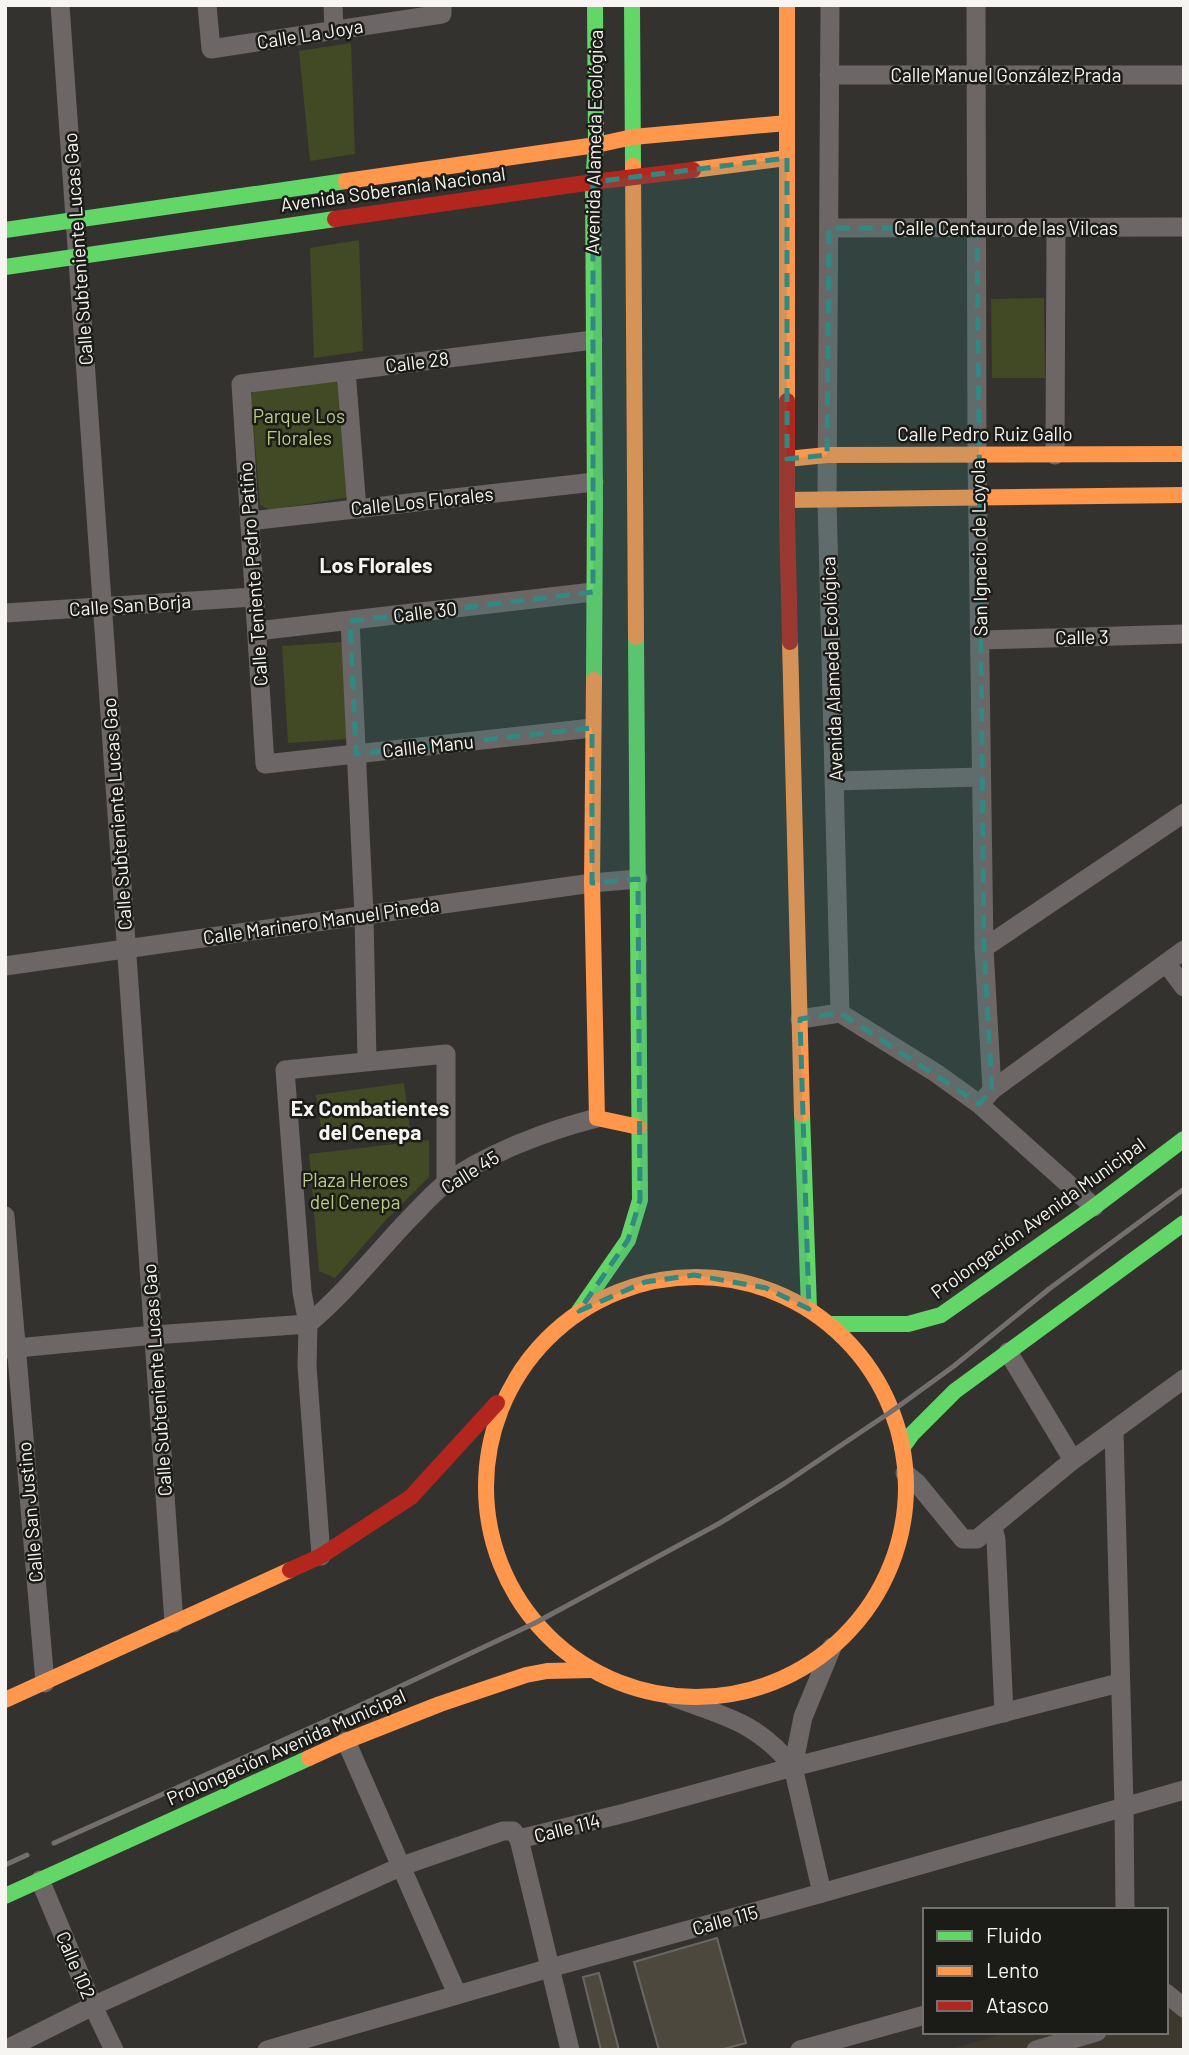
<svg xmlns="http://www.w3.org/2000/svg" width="1189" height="2055" viewBox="0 0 1189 2055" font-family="Barlow,sans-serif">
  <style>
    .built { fill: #3e392f }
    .green { fill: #424925 }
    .building { fill: #4c483d; stroke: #686764; stroke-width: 2 }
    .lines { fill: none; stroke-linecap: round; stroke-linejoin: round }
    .street { stroke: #6c6666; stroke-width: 19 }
    .fast { stroke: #63d668; stroke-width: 16 }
    .slow { stroke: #ff974d; stroke-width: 16 }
    .jam { stroke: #b3261e; stroke-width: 16 }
    .rail { stroke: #746f6f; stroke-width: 5 }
    .marked { fill: #328982; fill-opacity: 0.2; stroke: #328982; stroke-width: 5; stroke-dasharray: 14 9; stroke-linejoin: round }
    .labels { text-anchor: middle; stroke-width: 5; stroke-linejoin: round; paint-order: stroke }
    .street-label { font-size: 19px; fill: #f6f5f1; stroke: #1b1b18 }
    .park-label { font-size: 19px; fill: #bbcd84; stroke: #1b1b18 }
    .neighbourhood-label { font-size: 21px; font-weight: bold; fill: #f6f5f1; stroke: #1b1b18 }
  </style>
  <rect width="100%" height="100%" fill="#34322f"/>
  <!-- built -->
  <polygon class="built" points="1184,1996 1184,2050 948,2050 1010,2032 1166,2032 1166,1998"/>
  <!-- green -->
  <g class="green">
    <polygon points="351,43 355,154 310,161 299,51"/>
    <polygon points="359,240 363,351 314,358 310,248"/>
    <polygon points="1044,298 1045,378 992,378 991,299"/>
    <polygon points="342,379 350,497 270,510 260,505 251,395 257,386"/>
    <polygon points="343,642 349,739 288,743 282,646"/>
    <polygon points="404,1083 410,1129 323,1141 316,1095"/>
    <polygon points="429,1140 429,1177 384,1222 335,1278 319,1271 309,1154"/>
  </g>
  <!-- building -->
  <g class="building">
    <polygon points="717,1938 746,2043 720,2050 659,2050 634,1962"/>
    <polygon points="599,1973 619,2050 601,2050 583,1977"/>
  </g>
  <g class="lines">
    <!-- street -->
    <g class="street">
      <polyline points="60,5 174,1623"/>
      <polyline points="207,5 211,49 442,14 442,5"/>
      <polyline points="333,5 334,30"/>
      <polyline points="830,5 827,500 840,1013 936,1073 979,1104 1094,1207"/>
      <polyline points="976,5 977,455 984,948 992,1090"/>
      <polyline points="829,75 1184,75"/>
      <polyline points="829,228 1184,227"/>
      <polyline points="346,371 357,509"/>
      <polyline points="1055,455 1056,228"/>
      <polyline points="250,521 594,482"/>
      <polyline points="5,613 254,597"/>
      <polyline points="350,621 364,915 367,1061"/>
      <polyline points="257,631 593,592"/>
      <polyline points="980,640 1184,634"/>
      <polyline points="592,728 265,764 241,384 593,340"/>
      <polyline points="835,781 981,777"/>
      <polyline points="984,948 1184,813"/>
      <polyline points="1166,963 1184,987"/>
      <polyline points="5,966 592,883 638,879"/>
      <polyline points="800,1019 840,1013"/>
      <polyline points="986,1097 992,1090 1184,950"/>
      <polyline points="5,1216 45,1683"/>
      <path d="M308,1324C345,1293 375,1255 408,1220C420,1208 433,1193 446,1183C487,1153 549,1130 597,1118"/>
      <polyline points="6,1349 154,1335 308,1324"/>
      <polyline points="1008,1352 1073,1460"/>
      <polyline points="1114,1431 1124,1806 1125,1910"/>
      <polyline points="905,1473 917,1483 963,1539 977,1539 1073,1460 1184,1379"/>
      <polyline points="993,1527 996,1540 1004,1713"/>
      <polyline points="321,1556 307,1366 308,1324 302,1292 285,1070 446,1054 446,1183"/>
      <path d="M673,1697C725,1717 756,1721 793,1767"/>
      <polyline points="346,1741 457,1994"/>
      <polyline points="519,1839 570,2050"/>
      <polyline points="40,1880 93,2006 114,2050"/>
      <polyline points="822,1893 793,1767 803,1717 832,1647"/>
      <polyline points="1166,1993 1184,2008"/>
      <polyline points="5,2050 93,2006 402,1866 503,1831 513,1831 519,1839 625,1813 793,1767 1119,1683"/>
      <polyline points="267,2050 550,1968 822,1893 1184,1790"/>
      <polyline points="800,2050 925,2015"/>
      <polyline points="1036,2050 1097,2032"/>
    </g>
    <!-- fast -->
    <g class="fast">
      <polyline points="632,5 633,166"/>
      <polyline points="5,230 346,181"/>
      <polyline points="5,267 335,219"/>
      <polyline points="594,680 595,502 593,182 596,145 595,5"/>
      <polyline points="802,1114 809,1309"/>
      <polyline points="579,1311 628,1240 640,1200 636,637"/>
      <polyline points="829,1324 908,1324 941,1315 1094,1207 1184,1139"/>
      <polyline points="902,1448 912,1434 955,1391 1184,1223"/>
      <polyline points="5,1896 309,1758"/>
    </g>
    <!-- slow -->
    <g class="slow">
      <polyline points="787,5 787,401"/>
      <polyline points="633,166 636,637"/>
      <polyline points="693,170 787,158"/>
      <polyline points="346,181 596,145 633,137 787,123"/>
      <polyline points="787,459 827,455 1184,454"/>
      <polyline points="787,500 1184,495"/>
      <polyline points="790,642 802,1114"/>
      <polyline points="594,680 592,883 597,1118 639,1127"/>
      <circle cx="696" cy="1487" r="210"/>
      <polyline points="5,1700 290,1570"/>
      <polyline points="309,1758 346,1741 440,1704 526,1675 547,1671 592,1670"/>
    </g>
    <!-- jam -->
    <g class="jam">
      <polyline points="335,219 593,182 693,170"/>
      <polyline points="787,401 787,517 790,642"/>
      <polyline points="290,1570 321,1556 411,1497 497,1403"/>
    </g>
    <!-- rail -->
    <g class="rail">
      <polyline points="54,1843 350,1710 535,1623 720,1523 785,1483 892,1411 954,1366 1049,1289 1184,1189"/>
      <polyline points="5,1865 27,1855"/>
    </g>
  </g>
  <!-- marked area -->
  <path class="marked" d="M787,158V459L827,455L829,228H977L984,948L992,1090L979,1104L840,1013L800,1019L809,1309L766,1288L694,1275L645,1282L579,1311L628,1240L640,1200L638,879L592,883V728L356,754L350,621L593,592V182Z"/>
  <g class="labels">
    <!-- street labels -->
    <g class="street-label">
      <text transform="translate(310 34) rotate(-9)" y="7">Calle La Joya</text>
      <text x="1006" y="82">Calle Manuel González Prada</text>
      <text transform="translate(594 142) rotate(-89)" y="7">Avenida Alameda Ecológica</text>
      <text transform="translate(393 189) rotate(-8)" y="7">Avenida Soberanía Nacional</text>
      <text x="1006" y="235">Calle Centauro de las Vilcas</text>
      <text transform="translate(78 249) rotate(-94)" y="7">Calle Subteniente Lucas Gao</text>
      <text transform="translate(417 362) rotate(-7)" y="7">Calle 28</text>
      <text x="985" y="441">Calle Pedro Ruiz Gallo</text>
      <text transform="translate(422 501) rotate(-6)" y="7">Calle Los Florales</text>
      <text transform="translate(979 548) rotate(-91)" y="7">San Ignacio de Loyola</text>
      <text transform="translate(253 574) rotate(-94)" y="7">Calle Teniente Pedro Patiño</text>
      <text transform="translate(130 605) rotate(-4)" y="7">Calle San Borja</text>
      <text transform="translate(425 612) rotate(-7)" y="7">Calle 30</text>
      <text transform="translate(1082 637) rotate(-1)" y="7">Calle 3</text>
      <text transform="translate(832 669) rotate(-92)" y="7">Avenida Alameda Ecológica</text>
      <text transform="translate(428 746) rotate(-6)" y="7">Callle Manu</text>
      <text transform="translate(117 814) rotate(-94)" y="7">Calle Subteniente Lucas Gao</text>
      <text transform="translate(321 921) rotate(-8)" y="7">Calle Marinero Manuel Pineda</text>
      <text transform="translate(470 1172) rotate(-32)" y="7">Calle 45</text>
      <text transform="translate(1038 1218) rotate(-36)" y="7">Prolongación Avenida Municipal</text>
      <text transform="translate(157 1380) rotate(-94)" y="7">Calle Subteniente Lucas Gao</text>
      <text transform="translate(30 1512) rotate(-95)" y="7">Calle San Justino</text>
      <text transform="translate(286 1747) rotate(-24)" y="7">Prolongación Avenida Municipal</text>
      <text transform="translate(567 1828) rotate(-14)" y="7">Calle 114</text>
      <text transform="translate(725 1920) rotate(-15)" y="7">Calle 115</text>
      <text transform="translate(76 1965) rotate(67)" y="7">Calle 102</text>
    </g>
    <!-- park labels -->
    <g class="park-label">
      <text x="299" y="423">Parque Los<tspan x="299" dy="22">Florales</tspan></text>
      <text x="355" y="1187">Plaza Heroes<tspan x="355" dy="22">del Cenepa</tspan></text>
    </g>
    <!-- neighbourhood labels -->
    <g class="neighbourhood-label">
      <text x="376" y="573">Los Florales</text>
      <text x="370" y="1116">Ex Combatientes<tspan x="370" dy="24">del Cenepa</tspan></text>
    </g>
  </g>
  <!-- border -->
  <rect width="1189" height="2055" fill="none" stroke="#f6f5f1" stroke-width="14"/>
  <!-- legend -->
  <rect x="923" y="1908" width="245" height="126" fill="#1b1b18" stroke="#73726f" stroke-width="2"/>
  <rect x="937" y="1931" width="35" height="10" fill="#63d668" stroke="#73726f" stroke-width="2"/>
  <text x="986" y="1943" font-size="21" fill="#f6f5f1">Fluido</text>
  <rect x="937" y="1966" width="35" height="10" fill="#ff974d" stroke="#73726f" stroke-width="2"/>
  <text x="986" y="1978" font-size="21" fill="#f6f5f1">Lento</text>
  <rect x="937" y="2001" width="35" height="10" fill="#b3261e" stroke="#73726f" stroke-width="2"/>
  <text x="986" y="2013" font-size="21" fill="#f6f5f1">Atasco</text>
</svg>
